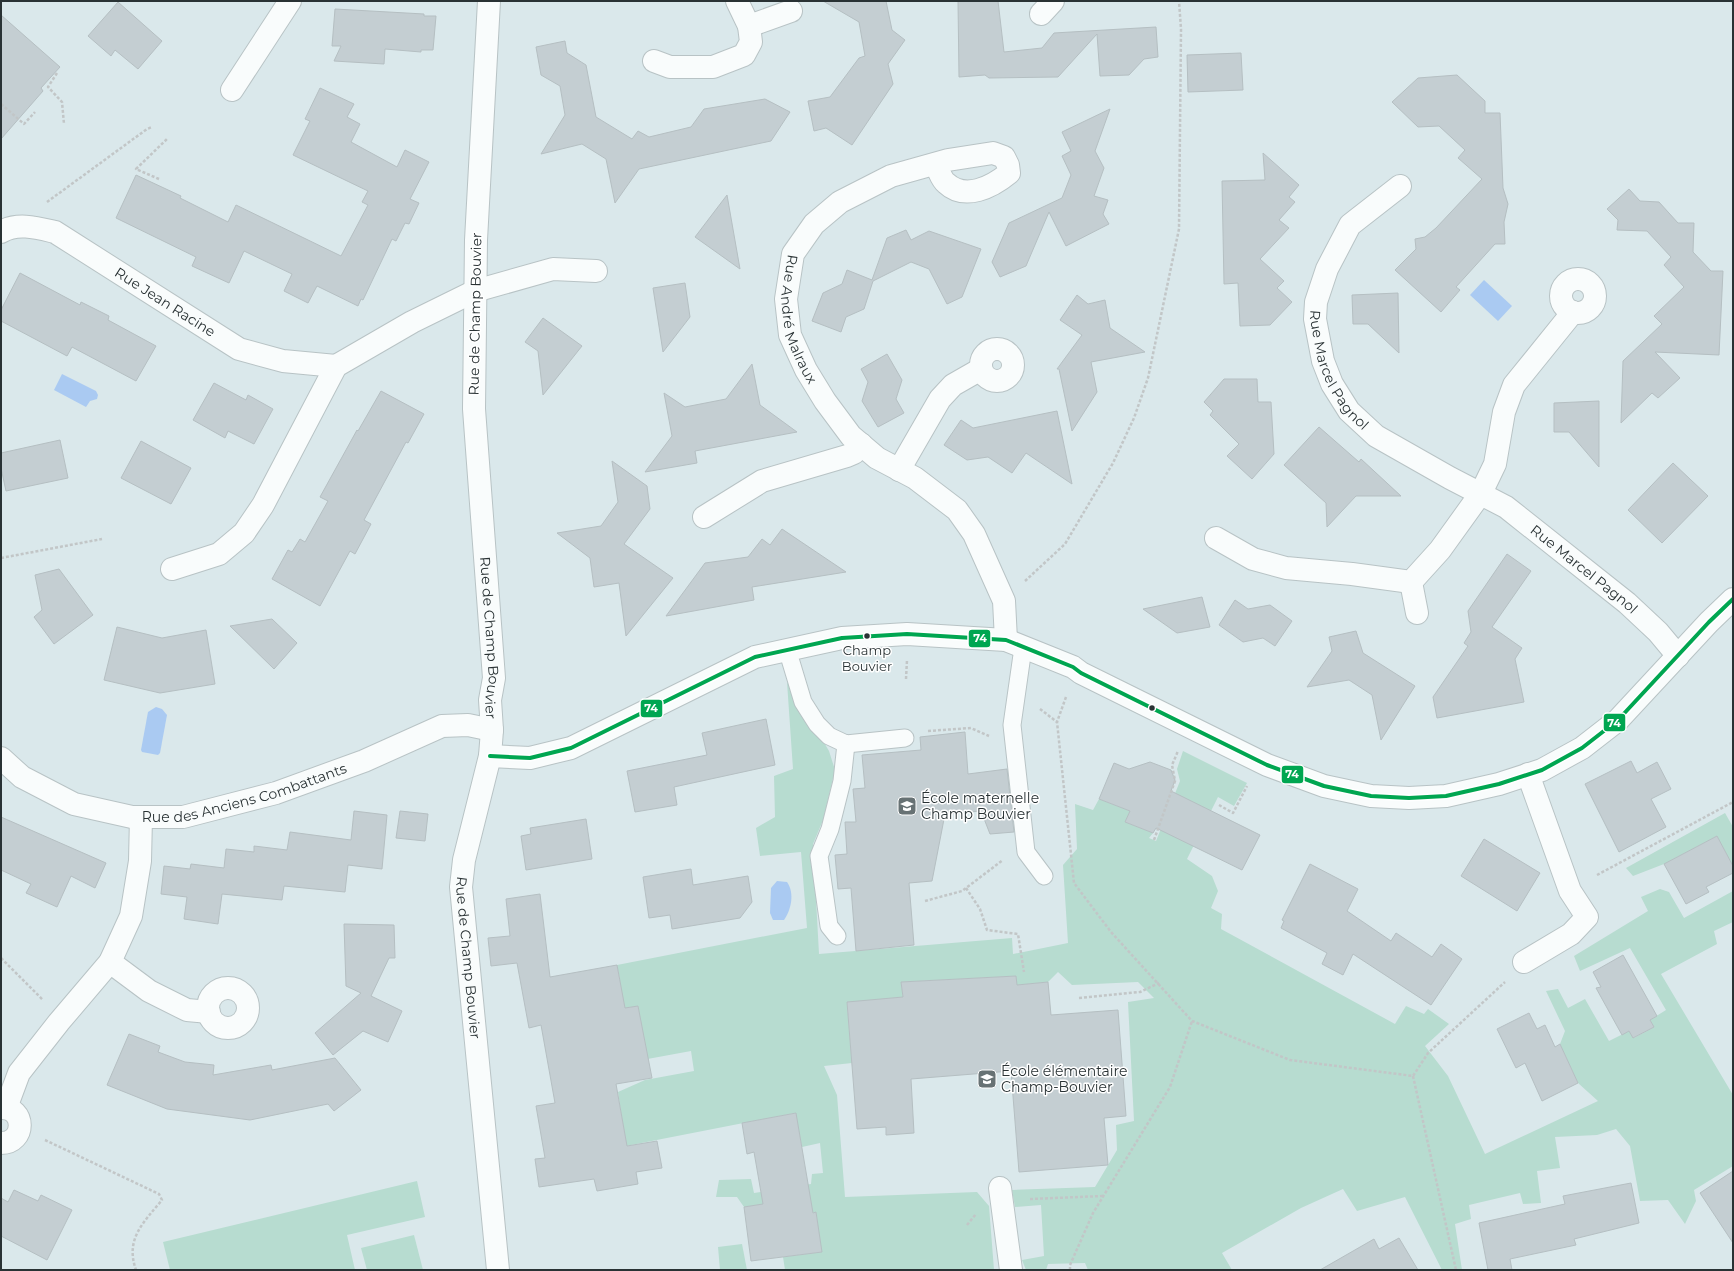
<svg xmlns="http://www.w3.org/2000/svg" width="1734" height="1271" viewBox="0 0 1734 1271" font-family="Montserrat,sans-serif">
  <style>
    .green { fill: #b7dcd0 }
    .water { fill: #aacaf2 }
    .building { fill: #c4ced2; stroke: #b5bfc2 }
    .lines { fill: none; stroke-linecap: round; stroke-linejoin: round }
    .service-casing { stroke: #b8c3c5; stroke-width: 19 }
    .minor-casing { stroke: #b8c3c5; stroke-width: 24 }
    .path { stroke: #c2c6c7; stroke-width: 2.5; stroke-dasharray: 3 2; stroke-linecap: butt }
    .service { stroke: #f9fcfc; stroke-width: 17 }
    .minor { stroke: #f9fcfc; stroke-width: 22 }
    .bus-1-casing { stroke: #fff; stroke-width: 7 }
    .bus-1 { stroke: #00a651; stroke-width: 4 }
    .bus-dot { fill: #293234; stroke: #fff; stroke-width: 1.5 }
    .labels { text-anchor: middle; stroke-width: 3; stroke-linejoin: round; paint-order: stroke }
    .bus-label { font-size: 13px; fill: #293234; stroke: #fff }
    .street-label { font-size: 14px; fill: #293234; stroke: #fff }
    .poi-label { font-size: 14px; fill: #293234; stroke: #fff; text-anchor: start }
    .line-badge { stroke: #fff; stroke-width: 1.5 }
    .badge-label { font-size: 11px; text-anchor: middle; font-weight: bold; fill: #fff }
  </style>
  <rect width="100%" height="100%" fill="#dae8eb"/>
  <!-- green -->
  <g class="green">
    <polygon points="787,682 799,707 819,734 829,751 835,770 823,820 813,844 819,954 1012,938 1013,954 1068,943 1063,865 1077,849 1075,804 1093,810 1099,799 1130,811 1125,822 1153,833 1149,838 1156,841 1180,781 1177,769 1183,751 1247,783 1234,806 1218,797 1187,859 1212,876 1218,891 1211,908 1222,914 1221,929 1395,1024 1406,1006 1424,1014 1428,1009 1449,1024 1425,1046 1448,1076 1485,1154 1598,1101 1578,1083 1560,1044 1565,1031 1546,991 1558,989 1568,1008 1585,999 1609,1041 1629,1031 1634,1038 1654,1027 1650,1020 1666,1010 1630,948 1580,971 1574,956 1648,911 1641,897 1660,889 1669,892 1684,918 1733,891 1733,922 1714,931 1717,944 1661,974 1733,1095 1733,1166 1694,1190 1696,1201 1685,1224 1668,1200 1640,1201 1630,1146 1616,1129 1597,1135 1555,1137 1560,1168 1537,1171 1541,1203 1523,1204 1520,1193 1469,1205 1471,1219 1455,1224 1462,1270 1442,1270 1405,1197 1357,1211 1343,1189 1301,1208 1222,1253 1232,1270 1088,1270 1085,1263 1048,1264 1046,1270 1026,1270 1022,1260 1044,1256 1041,1205 1015,1207 1012,1190 1095,1187 1117,1150 1116,1125 1134,1121 1128,1002 1154,998 1138,982 1072,985 1058,972 1048,982 1017,985 1016,976 901,982 903,997 847,1003 852,1063 824,1066 837,1095 845,1197 977,1192 989,1206 994,1270 785,1270 783,1257 821,1252 816,1212 781,1217 779,1202 744,1207 737,1197 716,1197 719,1180 751,1179 754,1193 811,1184 812,1174 823,1173 820,1143 802,1147 795,1113 626,1146 618,1092 645,1080 694,1071 691,1051 642,1060 640,1020 638,1006 611,1011 593,985 620,980 617,965 807,928 801,852 760,856 756,828 775,817 774,776 793,769"/>
    <polygon points="1725,813 1733,827 1733,866 1717,836 1664,864 1633,876 1626,868"/>
    <polygon points="417,1181 425,1217 347,1235 355,1270 170,1270 163,1242"/>
    <polygon points="414,1235 423,1270 367,1270 361,1248"/>
    <polygon points="742,1244 747,1270 720,1270 718,1247"/>
  </g>
  <!-- water -->
  <g class="water">
    <polygon points="1484,280 1512,306 1498,321 1470,295"/>
    <polygon points="62,374 96,391 98,395 97,399 90,401 86,407 54,390"/>
    <polygon points="156,707 162,709 167,715 160,753 158,755 142,752 141,750 148,712"/>
    <path d="M777,881L787,882C795,893 791,910 784,920H773L770,913L771,888Z"/>
  </g>
  <!-- building -->
  <g class="building">
    <polygon points="823,1 886,1 892,30 905,40 888,64 893,84 852,145 826,128 814,131 808,101 830,97 859,58 865,56 859,22"/>
    <polygon points="958,1 998,1 1004,52 1042,48 1054,33 1156,27 1158,57 1144,59 1129,75 1100,76 1097,34 1058,77 989,78 985,75 959,77"/>
    <polygon points="118,2 162,41 138,69 115,50 111,56 88,36"/>
    <polygon points="335,9 424,14 424,16 436,16 433,50 421,50 421,52 385,49 384,64 334,61 341,46 332,46"/>
    <polygon points="1,15 60,67 41,88 43,91 1,139"/>
    <polygon points="565,41 567,53 586,65 596,117 632,139 638,131 649,137 691,127 704,109 765,99 790,112 771,141 639,169 615,203 606,159 582,144 541,154 565,115 560,86 541,75 536,47"/>
    <polygon points="1241,53 1243,90 1188,92 1187,55"/>
    <polygon points="1457,75 1485,101 1485,113 1500,113 1503,188 1508,204 1504,222 1505,244 1495,244 1456,287 1460,290 1441,312 1395,270 1416,249 1415,239 1425,237 1436,228 1482,179 1458,158 1465,150 1439,126 1418,127 1392,102 1418,78"/>
    <polygon points="320,88 354,104 347,117 360,124 351,142 397,167 405,150 429,162 410,199 419,203 409,224 405,223 396,241 392,239 363,300 361,299 358,306 317,286 308,303 284,291 292,274 244,251 229,283 192,266 196,257 116,218 136,175 181,196 180,198 228,222 236,205 341,256 368,205 362,202 368,191 293,155 310,121 305,119"/>
    <polygon points="1110,109 1095,151 1104,168 1094,196 1108,200 1103,214 1109,224 1066,246 1049,212 1026,266 1000,277 992,262 1009,223 1062,198 1071,175 1062,156 1071,151 1062,132"/>
    <polygon points="1263,153 1299,185 1289,197 1295,202 1279,220 1289,228 1260,259 1284,281 1277,288 1292,302 1270,325 1240,326 1238,283 1224,284 1222,181 1265,180"/>
    <polygon points="1629,189 1640,201 1659,202 1678,223 1694,223 1693,252 1711,271 1723,271 1719,355 1655,352 1680,378 1658,398 1652,393 1621,423 1623,361 1662,324 1654,316 1684,287 1664,265 1671,257 1647,231 1617,230 1618,220 1607,209"/>
    <polygon points="727,195 740,269 695,237"/>
    <polygon points="906,230 911,240 929,231 981,249 962,297 947,304 929,269 911,262 873,281 864,309 846,317 841,332 812,321 823,293 842,284 847,270 872,280 887,238"/>
    <polygon points="20,273 80,305 81,302 109,316 108,320 156,346 136,381 72,347 67,356 1,321 1,310"/>
    <polygon points="685,283 690,317 663,352 653,288"/>
    <polygon points="1398,293 1399,353 1368,324 1353,324 1352,295"/>
    <polygon points="1077,295 1088,304 1105,300 1110,328 1145,352 1091,362 1097,392 1072,431 1059,369 1057,369 1082,335 1060,320"/>
    <polygon points="543,318 582,346 543,395 538,351 525,342"/>
    <polygon points="887,354 902,380 896,399 904,413 878,427 862,401 868,382 861,369"/>
    <polygon points="752,364 760,405 797,432 695,451 697,463 645,472 672,436 664,393 685,407 726,399"/>
    <polygon points="1224,379 1257,379 1258,402 1271,402 1274,454 1252,479 1227,456 1239,444 1210,415 1213,411 1204,402"/>
    <polygon points="214,383 246,400 248,395 273,409 254,444 228,431 225,438 193,420"/>
    <polygon points="381,391 424,414 408,443 406,442 364,520 371,524 355,554 350,551 320,606 272,579 288,550 292,552 300,539 305,542 328,501 320,497 357,430 358,431"/>
    <polygon points="1599,401 1599,467 1569,432 1554,432 1554,403"/>
    <polygon points="1057,411 1072,484 1026,453 1012,473 988,457 967,460 944,445 961,420 973,428"/>
    <polygon points="1319,427 1359,462 1361,459 1401,496 1356,496 1327,527 1326,503 1284,465"/>
    <polygon points="60,440 68,478 6,491 1,468 1,453"/>
    <polygon points="141,441 191,468 171,504 121,478"/>
    <polygon points="612,461 647,486 650,509 624,544 673,578 626,636 619,583 594,587 590,558 557,533 601,526 618,502"/>
    <polygon points="1673,463 1708,496 1662,543 1628,510"/>
    <polygon points="782,529 846,572 752,587 754,600 666,616 705,563 748,557 762,539 770,545"/>
    <polygon points="1507,554 1531,571 1492,627 1522,648 1515,659 1524,702 1437,718 1433,697 1468,646 1464,643 1471,632 1468,611"/>
    <polygon points="59,569 93,615 54,644 34,617 42,610 35,575"/>
    <polygon points="1202,597 1210,627 1177,633 1143,609"/>
    <polygon points="1235,600 1248,609 1270,605 1292,621 1275,646 1263,638 1243,642 1219,625"/>
    <polygon points="272,619 297,643 274,669 230,626"/>
    <polygon points="117,627 162,638 206,630 215,684 160,693 104,680"/>
    <polygon points="1356,631 1363,653 1415,686 1381,740 1372,695 1349,680 1307,687 1332,651 1329,637"/>
    <polygon points="766,719 775,765 674,787 677,805 635,812 627,771 707,755 702,733"/>
    <polygon points="965,732 968,774 1007,769 1014,832 990,834 981,811 945,814 932,881 909,883 914,945 856,951 851,888 838,889 835,855 847,854 845,822 856,822 853,789 865,788 862,755 921,750 920,737"/>
    <polygon points="1631,761 1637,773 1657,762 1671,789 1651,799 1666,827 1619,852 1585,784"/>
    <polygon points="1150,762 1171,770 1175,780 1171,791 1260,835 1242,870 1156,828 1153,833 1125,822 1130,811 1099,799 1114,763 1129,769"/>
    <polygon points="354,811 387,815 382,869 348,865 345,892 284,886 282,900 222,894 218,924 184,919 187,897 161,894 164,866 190,869 191,864 224,868 226,849 254,852 254,846 287,850 290,832 351,840"/>
    <polygon points="400,811 428,814 425,841 396,838"/>
    <polygon points="1,817 106,863 95,888 71,876 57,907 26,893 31,884 1,870"/>
    <polygon points="586,819 592,859 526,870 521,836 531,834 530,828"/>
    <polygon points="1717,836 1733,866 1733,873 1706,887 1709,892 1686,904 1664,864"/>
    <polygon points="1484,839 1540,873 1517,911 1461,876"/>
    <polygon points="1310,864 1358,889 1347,911 1391,941 1396,933 1432,957 1441,944 1462,959 1431,1005 1353,954 1343,975 1322,964 1327,953 1281,928 1284,921 1282,920"/>
    <polygon points="691,869 693,885 748,876 752,902 740,918 672,929 670,915 649,918 643,877"/>
    <polygon points="540,894 550,977 617,965 625,1008 638,1006 652,1078 616,1084 627,1146 657,1141 662,1168 636,1172 638,1184 597,1191 594,1179 539,1187 535,1159 545,1158 536,1106 555,1103 541,1025 529,1028 517,963 491,966 488,938 510,936 506,899"/>
    <polygon points="344,924 394,925 395,958 389,958 371,996 402,1011 388,1042 363,1031 333,1055 315,1033 361,993 346,986"/>
    <polygon points="1623,955 1657,1016 1650,1020 1654,1027 1633,1038 1629,1031 1622,1035 1596,988 1601,987 1593,972"/>
    <polygon points="1016,976 1017,985 1048,982 1051,1015 1118,1010 1126,1116 1104,1118 1108,1165 1019,1172 1011,1071 911,1079 914,1133 886,1135 886,1127 857,1129 847,1002 903,997 901,982"/>
    <polygon points="1529,1013 1537,1029 1545,1025 1555,1047 1560,1044 1578,1083 1542,1101 1525,1063 1516,1068 1497,1029"/>
    <polygon points="129,1034 160,1046 158,1052 185,1062 214,1065 213,1075 271,1065 272,1070 335,1058 361,1090 334,1111 328,1104 250,1120 167,1109 107,1085"/>
    <polygon points="796,1113 813,1213 816,1212 822,1252 751,1261 744,1207 763,1204 754,1152 747,1154 742,1123"/>
    <polygon points="1733,1171 1733,1243 1700,1193"/>
    <polygon points="1631,1183 1639,1223 1574,1239 1576,1245 1510,1259 1512,1270 1488,1270 1479,1223 1565,1204 1563,1196"/>
    <polygon points="14,1190 38,1201 41,1195 72,1210 47,1260 1,1236 1,1198 8,1202"/>
    <polygon points="1399,1238 1418,1270 1320,1270 1374,1239 1379,1249"/>
  </g>
  <g class="lines">
    <!-- service casing -->
    <g class="service-casing">
      <g id="service">
        <polyline points="1023,648 1012,725 1026,852 1044,876"/>
        <polyline points="787,649 803,702 817,724 829,736 846,744 905,738"/>
        <polyline points="837,936 829,926 819,856 830,829 842,781 846,744"/>
      </g>
    </g>
    <!-- minor casing -->
    <g class="minor-casing">
      <g id="minor">
        <path id="s1" d="M489,1L476,240L474,409L494,678L490,700L492,730L490,756L464,860L461,887L498,1270"/>
        <polyline points="1041,14 1053,1"/>
        <polyline points="749,26 791,11"/>
        <polyline points="654,61 670,67 713,67 744,55 751,42 749,26 737,1"/>
        <polyline points="232,90 290,1"/>
        <path id="s2" d="M935,164C939,170 941,179 946,183C965,201 992,187 1009,173L1008,165L1004,157L993,153L948,160L891,176L840,202L814,224L793,254L786,299L790,335L806,370L825,401L851,436L877,458L915,478L957,510L974,534L1004,601L1006,640"/>
        <path id="s3" d="M1400,186L1350,225L1327,269L1316,302L1315,319L1323,361L1332,384L1349,411L1376,436L1450,478L1506,507L1627,603L1658,632L1678,656"/>
        <path id="s4" d="M1,232C17,222 38,228 55,232L239,349L283,361L336,366"/>
        <circle cx="1578" cy="296" r="17"/>
        <circle cx="997" cy="365" r="16"/>
        <polyline points="899,470 940,399 953,385 981,369"/>
        <polyline points="704,517 762,481 847,456 854,453 861,444"/>
        <polyline points="1216,538 1253,559 1286,568 1352,574 1411,582 1440,550 1481,493 1495,464 1504,412 1514,385 1573,312"/>
        <polyline points="172,569 219,554 244,533 263,505 336,366 412,322 475,291 553,269 596,271"/>
        <polyline points="1411,582 1417,613"/>
        <polyline points="490,756 530,758 571,748 755,657 842,638 907,634 1006,640 1073,667 1081,673 1267,765 1324,786 1371,796 1409,798 1446,796 1499,784 1542,770 1582,748 1618,720 1709,622 1733,599"/>
        <path id="s5" d="M1,758L22,777L74,804L132,817H183L276,793L364,761L442,726L468,725L492,730"/>
        <polyline points="110,962 149,991 187,1010 209,1012"/>
        <polyline points="1524,962 1571,934 1587,917 1570,891 1528,774"/>
        <circle cx="228" cy="1008" r="20"/>
        <path d="M1,1108C26,1107 26,1143 1,1143"/>
        <polyline points="6,1108 19,1073 59,1022 110,962 131,916 140,861 141,817"/>
        <polyline points="1000,1188 1011,1270"/>
      </g>
    </g>
    <!-- path -->
    <g class="path">
      <polyline points="57,73 48,87 62,102 64,124"/>
      <polyline points="1,104 24,124 35,112"/>
      <polyline points="159,179 136,169 167,139"/>
      <polyline points="47,202 147,129 152,127"/>
      <polyline points="1,558 102,539"/>
      <polyline points="1025,581 1065,544 1113,463 1134,418 1148,378 1179,229 1181,29 1179,1"/>
      <polyline points="906,679 907,660"/>
      <polyline points="1066,697 1057,722 1074,883 1111,932 1192,1021 1290,1060 1413,1076 1428,1053 1505,982"/>
      <polyline points="1040,709 1057,722"/>
      <polyline points="928,731 971,728 989,736"/>
      <polyline points="1219,805 1233,813 1247,786"/>
      <polyline points="1154,840 1175,781 1172,765 1178,751"/>
      <polyline points="1597,875 1733,802"/>
      <polyline points="966,888 980,909 987,930 1018,934 1024,972"/>
      <polyline points="925,901 962,891 1003,860"/>
      <polyline points="1,958 43,1000"/>
      <polyline points="1079,998 1140,992 1159,983"/>
      <polyline points="1413,1076 1456,1270"/>
      <path d="M45,1140L159,1194L162,1200C143,1223 125,1239 136,1270"/>
      <polyline points="1030,1199 1103,1196"/>
      <polyline points="967,1225 976,1214"/>
      <polyline points="1070,1270 1070,1265 1093,1213 1170,1087 1192,1021"/>
    </g>
    <!-- service -->
    <use href="#service" class="service"/>
    <!-- minor -->
    <use href="#minor" class="minor"/>
    <!-- bus-1 casing -->
    <g class="bus-1-casing">
      <polyline id="bus-1" points="490,756 530,758 571,748 755,657 842,638 907,634 1006,640 1073,667 1081,673 1267,765 1324,786 1371,796 1409,798 1446,796 1499,784 1542,770 1582,748 1618,720 1709,622 1733,599"/>
    </g>
    <!-- bus-1 -->
    <use href="#bus-1" class="bus-1"/>
  </g>
  <!-- icons -->
  <defs>
    <g id="school-square" transform="scale(1)"><rect x="-9" y="-9" width="18" height="18" rx="4" fill="#677274" stroke="#fff"/><path d="M0-5L7-2L0 1L-7-2ZM-4 1L0 2.5L4 1V4Q0 6-4 4Z" fill="#fff"/></g>
  </defs>
  <g fill-rule="evenodd">
    <use href="#school-square" x="907" y="806"/>
    <use href="#school-square" x="987" y="1079"/>
  </g>
  <!-- markers -->
  <g class="bus-dot">
    <circle cx="867" cy="636" r="3.5"/>
    <circle cx="1152" cy="708" r="3.5"/>
  </g>
  <g class="labels">
    <!-- bus labels -->
    <g class="bus-label">
      <text x="867" y="655">Champ<tspan x="867" dy="16">Bouvier</tspan></text>
    </g>
    <!-- street labels -->
    <g class="street-label">
      <text dy="5" stroke="none"><textPath href="#s4" startOffset="186">Rue Jean Racine</textPath></text>
      <text transform="translate(475 314) rotate(-89)" y="5">Rue de Champ Bouvier</text>
      <text dy="5" stroke="none"><textPath href="#s2" startOffset="421">Rue André Malraux</textPath></text>
      <text dy="5" stroke="none"><textPath href="#s3" startOffset="222">Rue Marcel Pagnol</textPath></text>
      <text dy="5" stroke="none"><textPath href="#s3" startOffset="549">Rue Marcel Pagnol</textPath></text>
      <text dy="5" stroke="none"><textPath href="#s1" startOffset="638">Rue de Champ Bouvier</textPath></text>
      <text dy="5" stroke="none"><textPath href="#s5" startOffset="262">Rue des Anciens Combattants</textPath></text>
      <text dy="5" stroke="none"><textPath href="#s1" startOffset="962">Rue de Champ Bouvier</textPath></text>
    </g>
    <!-- poi labels -->
    <g class="poi-label">
      <text x="921" y="803">École maternelle<tspan x="921" dy="16">Champ Bouvier</tspan></text>
      <text x="1001" y="1076">École élémentaire<tspan x="1001" dy="16">Champ-Bouvier</tspan></text>
    </g>
  </g>
  <g class="line-badge">
    <rect x="968" y="629" width="23" height="19" rx="4" fill="#00a651"/>
    <rect x="640" y="699" width="23" height="19" rx="4" fill="#00a651"/>
    <rect x="1603" y="713" width="23" height="19" rx="4" fill="#00a651"/>
    <rect x="1281" y="765" width="23" height="19" rx="4" fill="#00a651"/>
  </g>
  <g class="badge-label">
    <text x="980" y="642">74</text>
    <text x="651" y="712">74</text>
    <text x="1614" y="727">74</text>
    <text x="1292" y="778">74</text>
  </g>
  <!-- border -->
  <rect width="1734" height="1271" fill="none" stroke="#293234" stroke-width="4"/>
</svg>
